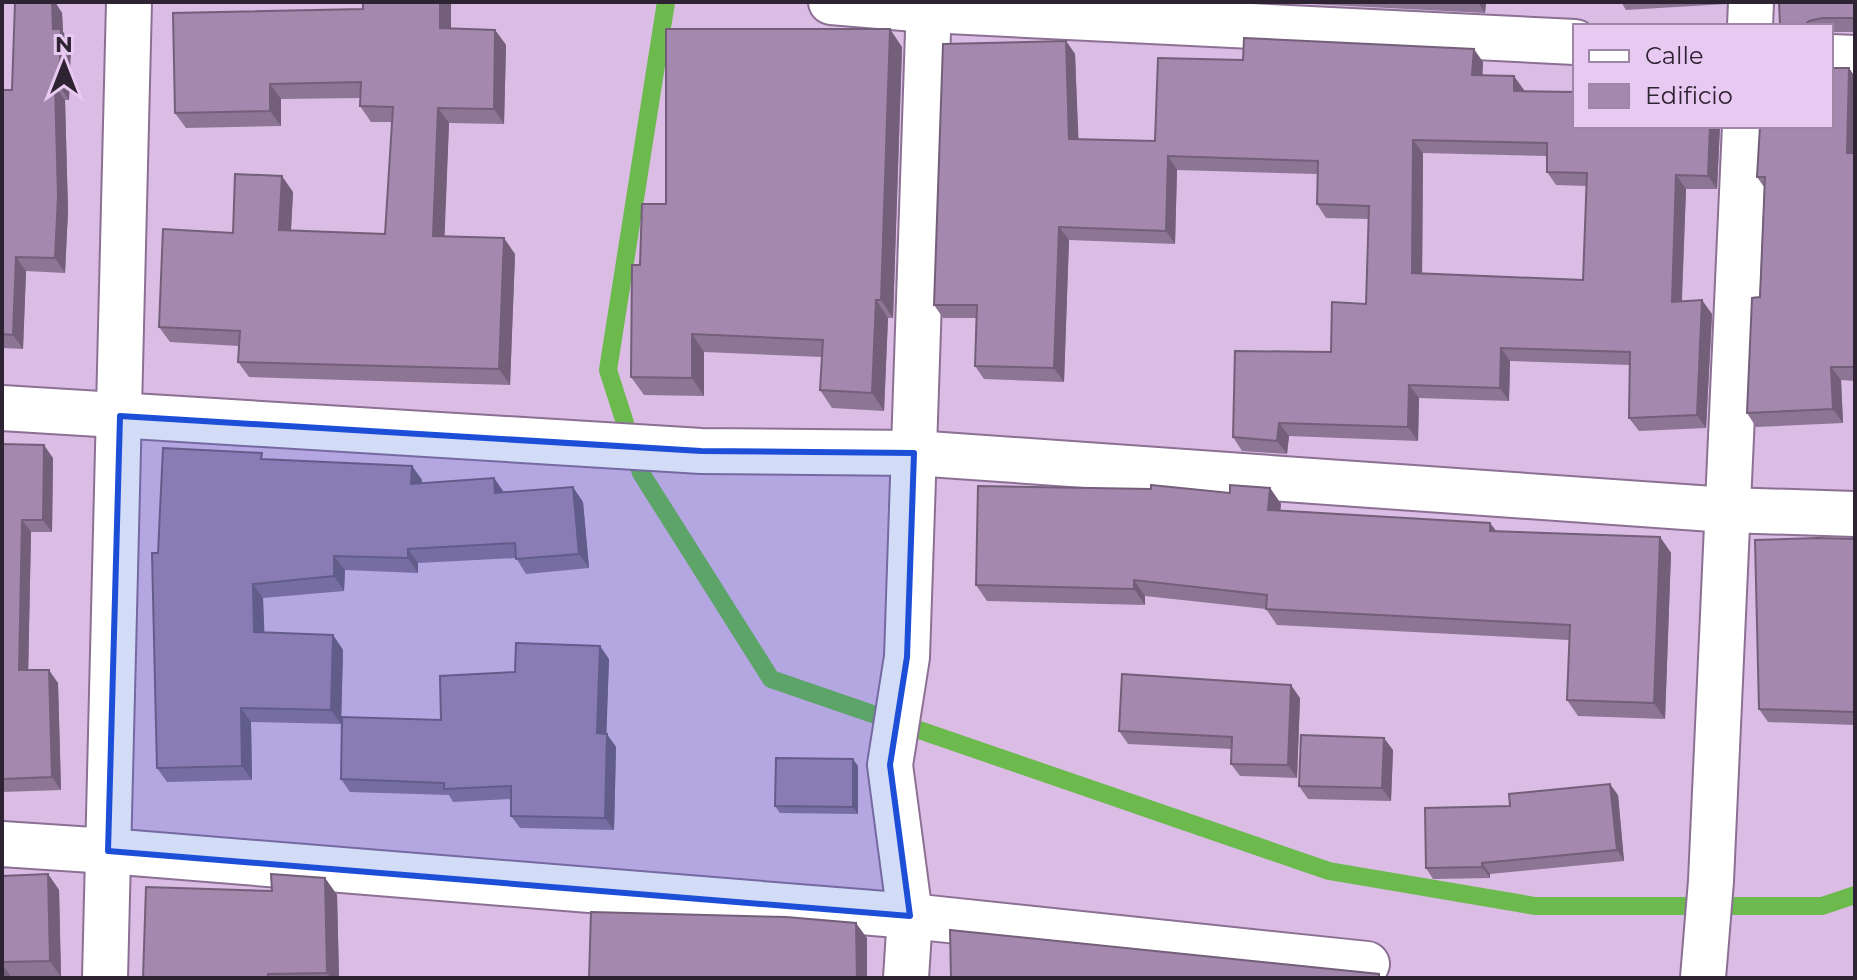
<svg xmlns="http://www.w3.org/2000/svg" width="1857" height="980" viewBox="0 0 1857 980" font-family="Montserrat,sans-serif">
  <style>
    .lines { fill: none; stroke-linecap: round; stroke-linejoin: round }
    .stream { stroke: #6cb94d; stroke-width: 18 }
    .minor-casing { stroke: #8b7094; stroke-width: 48 }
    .minor { stroke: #fff; stroke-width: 44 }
    .wall { fill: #8d7595; fill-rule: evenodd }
    .shaded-wall { fill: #735f79 }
    .building { fill: #a488ad; stroke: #735f79; stroke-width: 2; fill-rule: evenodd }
    .marked { fill: #1d4ed8; fill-opacity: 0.2; stroke: #1d4ed8; stroke-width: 6; stroke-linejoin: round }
  </style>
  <rect width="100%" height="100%" fill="#dabce4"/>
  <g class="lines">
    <!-- stream -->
    <polyline class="stream" points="666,2 608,370 641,473 771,679 1329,871 1535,906 1822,906 1855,895"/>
    <!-- minor casing -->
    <g class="minor-casing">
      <g id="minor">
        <polyline points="831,2 928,10 1575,42"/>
        <polyline points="1750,26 1751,2"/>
        <polyline points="1831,57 1855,58"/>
        <polyline points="2,408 701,451 914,453 1727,510 1855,514"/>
        <polyline points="2,844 108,851 910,916 1367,964"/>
        <polyline points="105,978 129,2"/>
        <polyline points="906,978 910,916 890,765 907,657 929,2"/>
        <polyline points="1703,978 1711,881 1745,126"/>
      </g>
    </g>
    <!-- minor -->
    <use href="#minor" class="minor"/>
  </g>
  <!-- wall -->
  <g class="wall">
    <polygon points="15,2 55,2 62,13 63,32 71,43 69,100 65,100 68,211 65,273 26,271 23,349 2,348 2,90 12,90"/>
    <polygon points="451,2 451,28 495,30 506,45 504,124 449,123 444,236 515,254 510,385 249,377 238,362 239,346 170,342 159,327 233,233 293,192 291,231 385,234 392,122 371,122 360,106 360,98 281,99 281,126 186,128 175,113"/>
    <polygon points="1272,2 1486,2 1485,13"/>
    <polygon points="1621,2 1726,2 1726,4 1626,10"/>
    <polygon points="1855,2 1855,32 1831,32 1831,26 1780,26"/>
    <path d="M1066,41L1075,54L1078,139L1155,141L1243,60L1483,62L1482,76L1524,90L1523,91L1720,126L1717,189H1686L1682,302L1712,314L1706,428L1639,431L1629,418L1630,365L1510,361L1509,401L1419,398L1418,441L1289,436L1287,454L1242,451L1233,437L1331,352L1366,304L1369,219L1326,218L1317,204L1318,174L1177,170L1175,244L1069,240L1064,382L984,379L975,366L976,318H943L934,305ZM1423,153L1547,156V172L1556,185L1586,186L1583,280L1422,273Z"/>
    <polygon points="902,47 893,318 888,318 884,411 832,408 820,390 822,357 704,352 704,396 644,395 631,377 640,265 666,204"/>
    <polygon points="1849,68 1855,77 1855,381 1841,380 1843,423 1756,427 1747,413 1760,297 1764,187 1757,177"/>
    <polygon points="2,444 53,458 52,532 31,532 28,670 58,683 61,790 2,792"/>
    <polygon points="266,459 412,466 422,480 422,483 494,478 504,492 583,502 589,568 526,574 516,558 418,563 418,573 345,570 344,591 263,598 264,633 333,635 343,650 341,724 251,722 252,780 167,782 157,768 158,553"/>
    <polygon points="1270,488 1281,504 1280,510 1490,523 1497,532 1660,537 1671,553 1665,719 1578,716 1567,700 1569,640 1277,625 1266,609 1145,596 1145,605 987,601 976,585 1230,493"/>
    <polygon points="1855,539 1855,725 1768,722 1759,709"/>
    <polygon points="609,659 606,734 616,747 614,830 520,828 511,816 511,799 453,802 449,795 350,792 341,779 441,720 515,672"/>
    <polygon points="1300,698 1297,778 1240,776 1231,764 1231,749 1128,744 1119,731"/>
    <polygon points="1393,750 1391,801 1308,799 1299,786"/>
    <polygon points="858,766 858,814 780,813 775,806"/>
    <polygon points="1618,795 1624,861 1490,874 1490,878 1433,879 1426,868 1510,806"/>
    <polygon points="48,874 59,890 61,977 2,978 2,876"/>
    <polygon points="325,878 337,895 339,978 143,978 272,891"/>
  </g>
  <!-- shaded-wall -->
  <g class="shaded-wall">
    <polygon points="52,2 55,2 62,13 63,32 71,43 69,100 59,86 53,29"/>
    <polygon points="440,2 451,2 451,43 440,28"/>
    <polygon points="1478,2 1486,2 1485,13"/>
    <polygon points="890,29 902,47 893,318 881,300"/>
    <polygon points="495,30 506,45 504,124 494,109"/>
    <polygon points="1066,41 1075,54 1079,152 1069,139"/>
    <polygon points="1474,49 1483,62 1482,89 1472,75"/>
    <polygon points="1849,68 1855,77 1855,164 1847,153"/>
    <polygon points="1514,76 1524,90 1523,104 1514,91"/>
    <polygon points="270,84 281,99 281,126 270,111"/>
    <polygon points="55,86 65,100 68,211 65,273 55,258"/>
    <polygon points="438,108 449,123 444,251 433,236"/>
    <polygon points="1710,126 1720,126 1717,189 1708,176"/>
    <polygon points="1413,140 1423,153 1422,286 1412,273"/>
    <polygon points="1168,156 1177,170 1175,244 1166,231"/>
    <polygon points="1676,175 1686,189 1681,315 1672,302"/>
    <polygon points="282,176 293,192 290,246 279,230"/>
    <polygon points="1059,227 1069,240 1064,382 1054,368"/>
    <polygon points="504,238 515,254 510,385 499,369"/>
    <polygon points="16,257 26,271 23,349 13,335"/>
    <polygon points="876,300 888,318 884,411 872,393"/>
    <polygon points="1702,300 1712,314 1706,428 1697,415"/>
    <polygon points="692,334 704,352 704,396 692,378"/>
    <polygon points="1501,348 1510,361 1509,401 1500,388"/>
    <polygon points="1831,367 1841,380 1843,423 1833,409"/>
    <polygon points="1409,385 1419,398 1418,441 1408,427"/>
    <polygon points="1279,423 1289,436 1287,454 1277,441"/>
    <polygon points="44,445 53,458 52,532 43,520"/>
    <polygon points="412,466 422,480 421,498 411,484"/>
    <polygon points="494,478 504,493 495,493"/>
    <polygon points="573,487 583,502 589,568 579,554"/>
    <polygon points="1270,488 1281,504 1279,525 1268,510"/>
    <polygon points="22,520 31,532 28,683 19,670"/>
    <polygon points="1490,523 1501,538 1490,531"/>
    <polygon points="1660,537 1671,553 1665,719 1654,703"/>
    <polygon points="408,549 418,563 418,573 408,558"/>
    <polygon points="334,556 345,570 344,591 334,576"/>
    <polygon points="1134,580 1145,596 1145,605 1134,589"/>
    <polygon points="253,584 263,598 265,647 254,632"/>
    <polygon points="333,635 343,650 341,724 331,710"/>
    <polygon points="600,646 609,659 606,746 597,733"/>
    <polygon points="49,670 58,683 61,790 52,777"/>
    <polygon points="1291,685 1300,698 1297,778 1288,765"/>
    <polygon points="241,708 251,722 252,780 242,766"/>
    <polygon points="607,734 616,747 614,830 605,818"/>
    <polygon points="1384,738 1393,750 1391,801 1382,788"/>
    <polygon points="853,759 858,766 858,814 853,807"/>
    <polygon points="1610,784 1618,795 1624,861 1617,850"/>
    <polygon points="1482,863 1490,874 1490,878 1482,867"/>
    <polygon points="48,874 59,890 61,977 50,961"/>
    <polygon points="325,878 337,895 339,978 331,978 327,973"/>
    <polygon points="856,923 867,938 867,978 857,978"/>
    <polygon points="2,964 12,978 2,978"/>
  </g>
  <!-- building -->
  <g class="building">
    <polygon points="15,2 52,2 53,29 61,29 59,86 55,86 58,196 55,258 16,257 13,335 2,334 2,90 12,90"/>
    <polygon points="363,2 440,2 440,28 495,30 494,109 438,108 433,236 504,238 499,369 238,362 240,331 159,327 163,229 233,233 235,174 282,176 279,230 385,234 393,107 360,106 361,82 270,84 270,111 175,113 173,13 363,9"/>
    <polygon points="1779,2 1855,2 1855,18 1822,18 1809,21 1804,26 1780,26"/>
    <polygon points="666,29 890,29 881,300 876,300 872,393 820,390 823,340 692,334 692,378 631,377 632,265 640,265 642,204 666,204"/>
    <path d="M1244,38L1474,49L1472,75L1514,76V91L1575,92V126H1710L1708,176L1676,175L1672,302L1702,300L1697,415L1629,418L1630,352L1501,348L1500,388L1409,385L1408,427L1279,423L1277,441L1233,437L1235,351L1331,352L1332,302L1366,304L1369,206L1317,204L1318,161L1168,156L1166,231L1059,227L1054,368L975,366L977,305H934L943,44L1066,41L1069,139L1155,141L1158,58L1243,60ZM1413,140L1547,143V172L1587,173L1583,280L1412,273Z"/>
    <polygon points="1831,68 1849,68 1847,153 1855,153 1855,367 1831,367 1833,409 1747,413 1752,298 1760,297 1765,177 1757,177 1760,126 1831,126"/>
    <polygon points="2,444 44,445 43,520 22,520 19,670 49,670 52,777 2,779"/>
    <polygon points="163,448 262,453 261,459 412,466 411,484 494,478 495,493 573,487 579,554 516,559 515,543 408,549 408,558 334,556 334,576 253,584 254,632 333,635 331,710 241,708 242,766 157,768 152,553 158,553"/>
    <polygon points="1151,485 1230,493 1230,485 1270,488 1268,510 1490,523 1490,531 1660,537 1654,703 1567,700 1570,625 1266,609 1267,595 1134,580 1134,589 976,585 978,486 1151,489"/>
    <polygon points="1818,538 1855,539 1855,712 1759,709 1755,540"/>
    <polygon points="516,643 600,646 597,733 607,734 605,818 511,816 511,786 444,789 444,783 341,779 342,717 441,720 440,676 515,672"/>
    <polygon points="1122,674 1291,685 1288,765 1231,764 1232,737 1119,731"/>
    <polygon points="1301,735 1384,738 1382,788 1299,786"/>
    <polygon points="776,758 853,759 853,807 775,806"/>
    <polygon points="1610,784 1617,850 1482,863 1482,867 1426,868 1425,808 1510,806 1509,794"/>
    <polygon points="48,874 50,961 2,962 2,876"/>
    <polygon points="271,874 325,878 327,973 268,974 268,978 143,978 146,887 272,891"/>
    <polygon points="591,912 786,917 856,923 857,978 589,978"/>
    <polygon points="950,930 1379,974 1379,978 951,978"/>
  </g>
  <!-- marked area -->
  <path class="marked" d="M120,416L701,451L914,453L907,657L890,765L910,916L108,851Z"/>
  <!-- border -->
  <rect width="1857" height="980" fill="none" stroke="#2e2332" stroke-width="8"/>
  <!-- legend -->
  <rect x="1573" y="24" width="260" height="104" fill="#e7c9f1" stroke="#9d87a5" stroke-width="2"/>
  <rect x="1589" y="50" width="40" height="12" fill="#ffffff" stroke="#9d87a5" stroke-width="2"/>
  <text x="1645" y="64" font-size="24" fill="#2e2332">Calle</text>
  <rect x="1589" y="84" width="40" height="24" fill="#a488ad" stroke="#9d87a5" stroke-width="2"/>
  <text x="1645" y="104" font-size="24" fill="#2e2332">Edificio</text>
  <!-- north arrow -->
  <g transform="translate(64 64)" stroke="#e7c9f1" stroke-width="6" paint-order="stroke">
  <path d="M0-6L14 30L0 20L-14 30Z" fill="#2e2332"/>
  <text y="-12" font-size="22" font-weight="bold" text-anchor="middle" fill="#2e2332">N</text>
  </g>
</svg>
